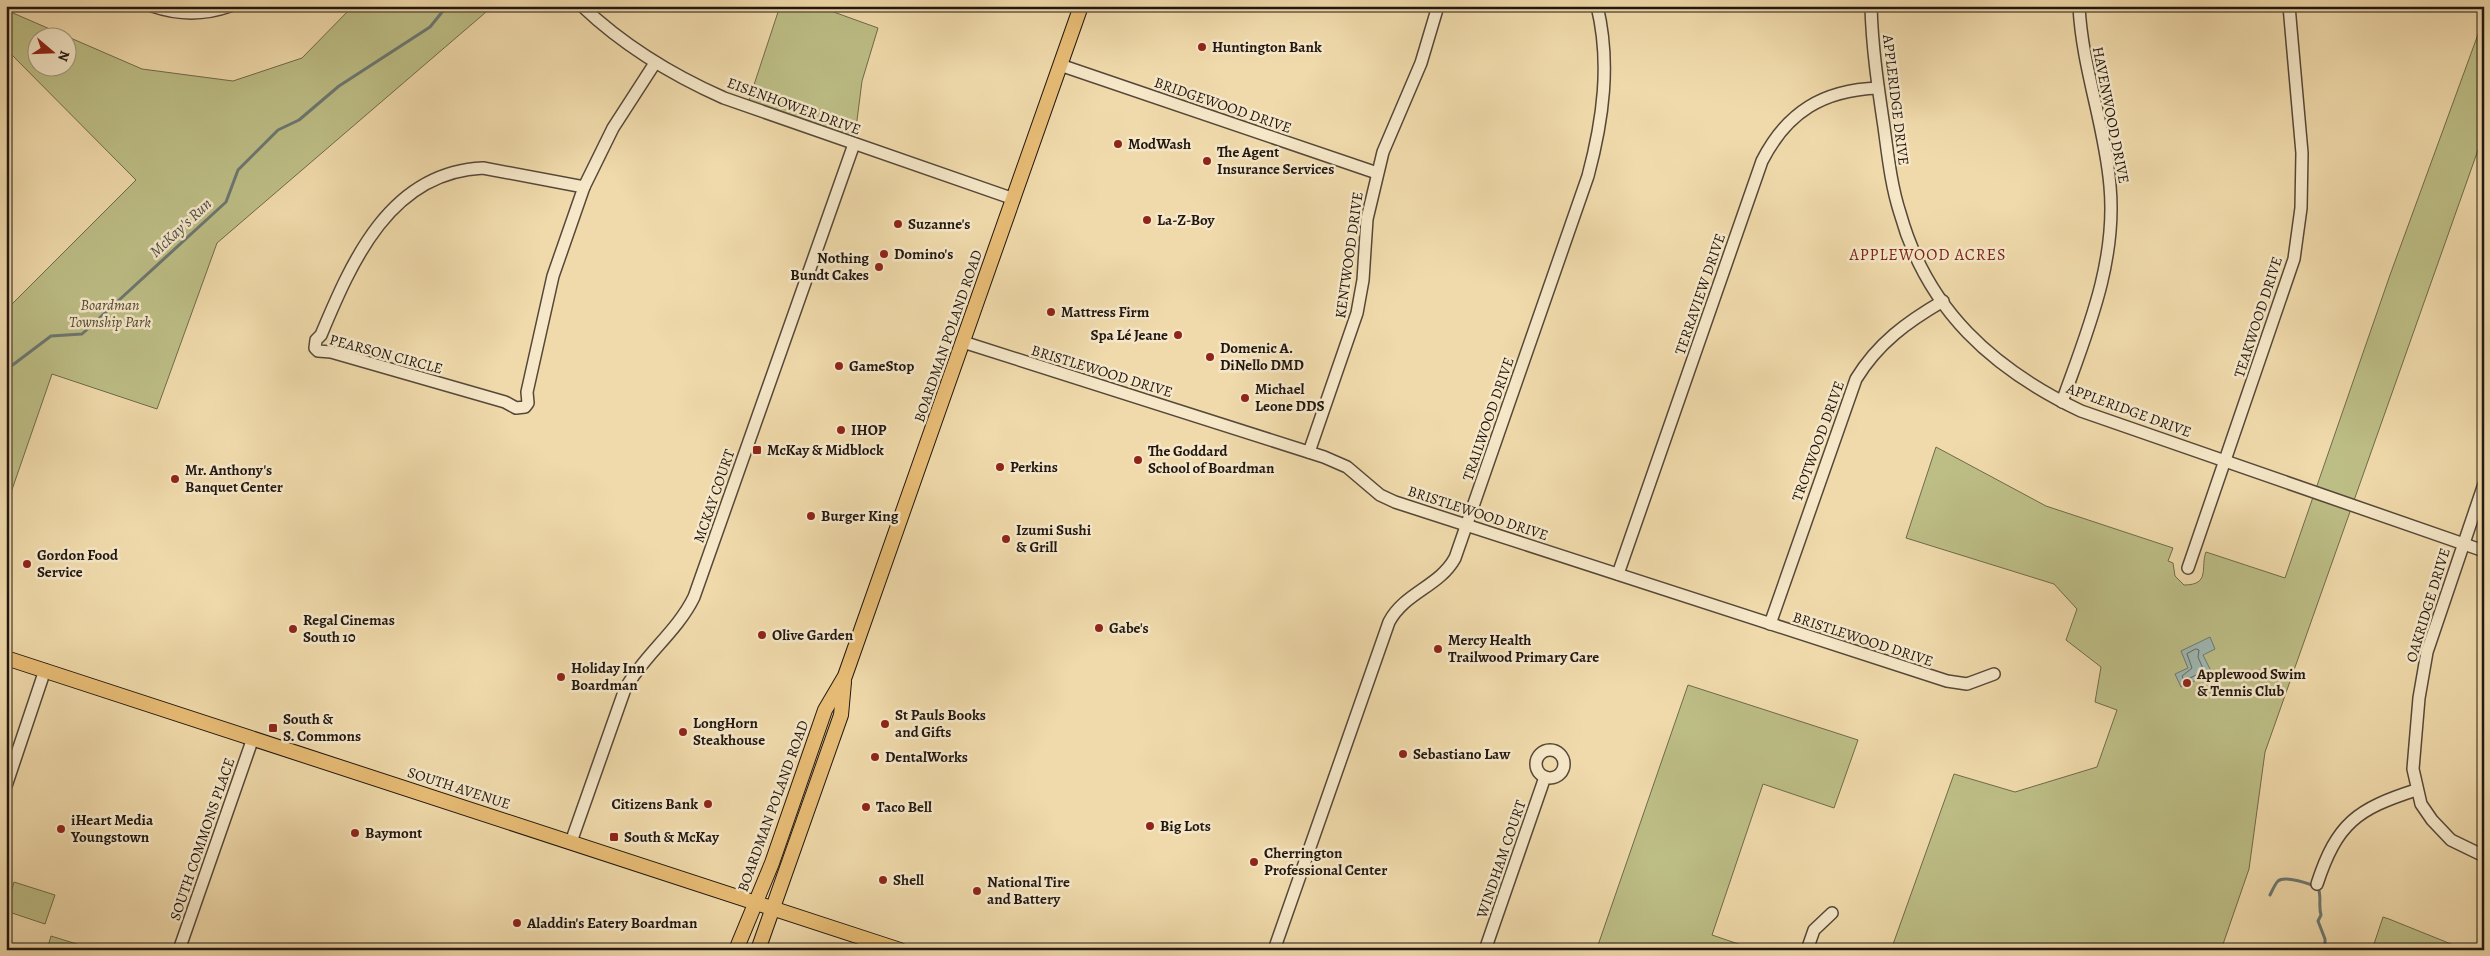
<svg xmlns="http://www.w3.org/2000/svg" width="2490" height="956" viewBox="0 0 2490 956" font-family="Alegreya,serif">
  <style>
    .green { fill: #bdbe86; stroke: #6f6a4c; fill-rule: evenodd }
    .water { fill: #9eb8b4; stroke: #6c7873 }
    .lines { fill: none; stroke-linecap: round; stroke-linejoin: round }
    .shore { stroke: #606862; stroke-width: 1 }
    .stream { stroke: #6c7873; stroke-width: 3 }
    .minor-casing { stroke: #554838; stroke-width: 14 }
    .major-casing { stroke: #211711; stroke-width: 16 }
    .minor { stroke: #f5e7c8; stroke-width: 11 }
    .major { stroke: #e8bd76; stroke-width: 14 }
    .poi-dot { fill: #8f2418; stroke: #f5e7c8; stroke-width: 2 }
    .labels { text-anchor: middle; stroke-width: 5; stroke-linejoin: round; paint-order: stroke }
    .poi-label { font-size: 15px; font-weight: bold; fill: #211711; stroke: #f5e7c8; text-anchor: start }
    .street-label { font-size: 15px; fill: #211711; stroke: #f5e7c8 }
    .park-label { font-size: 15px; font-style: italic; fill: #504934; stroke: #f5e7c8 }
    .water-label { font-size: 16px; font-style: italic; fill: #4d4f4a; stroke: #f5e7c8 }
    .neighbourhood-label { font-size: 16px; letter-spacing: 1px; fill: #7a1f14; stroke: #f5e7c8 }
  </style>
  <rect width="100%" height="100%" fill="#f0daab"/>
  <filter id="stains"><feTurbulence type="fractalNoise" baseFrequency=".004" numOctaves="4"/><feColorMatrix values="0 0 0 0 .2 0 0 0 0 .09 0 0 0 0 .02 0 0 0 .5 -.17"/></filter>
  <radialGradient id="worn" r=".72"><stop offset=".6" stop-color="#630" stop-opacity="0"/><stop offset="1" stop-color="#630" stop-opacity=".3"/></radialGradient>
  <!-- green -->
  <g class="green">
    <path d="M353,6H493L217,243L157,409L52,374L6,507V310L136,180L6,49V10L142,69L233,81L302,58ZM38,38H68V68H38Z"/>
    <polygon points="780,6 817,6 878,28 862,81 854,144 747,106"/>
    <path d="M2484,18V133L2265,752L2249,869L2221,950H1891L1954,774L2015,792L2097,767L2117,710L2095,702L2101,667L2066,640L2077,609L2054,584L1906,538L1936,447L2046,506L2173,548L2168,561L2173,563L2175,576L2184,585C2211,585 2200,567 2206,552L2285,578L2390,275Z"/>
    <polygon points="1688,685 1858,740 1834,808 1763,784 1712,935 1756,950 1597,948"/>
    <polygon points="14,882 55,895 45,924 6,911"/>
    <polygon points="2383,917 2389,919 2466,950 2372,950"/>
    <polygon points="51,936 96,950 47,950"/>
  </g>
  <!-- water -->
  <polygon class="water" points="2210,637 2215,649 2203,655 2212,673 2181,687 2175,674 2188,668 2181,651"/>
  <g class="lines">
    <!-- shore -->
    <polygon class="shore" points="2196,649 2199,650 2198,657 2204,671 2184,681 2182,676 2192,668 2187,654"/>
    <!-- stream -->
    <g class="stream">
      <polyline points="6,370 51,336 82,334 226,202 238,170 278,130 299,120 339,86 430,27 447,6"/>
      <path d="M2270,895C2272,891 2275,884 2278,881C2285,875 2311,884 2318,888C2322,896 2318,905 2321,915L2318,921L2325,939V950"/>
    </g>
    <!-- minor casing -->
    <g class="minor-casing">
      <g id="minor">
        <path d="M152,6C178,15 205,15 230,6"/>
        <path d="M582,6C624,46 672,75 724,98L1014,199"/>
        <path d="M1871,6C1872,47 1878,87 1884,127C1888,156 1891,185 1900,213C1927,310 1993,369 2081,411L2484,551"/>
        <polyline points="1060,65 1377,173"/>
        <path d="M483,168L584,187L553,276L527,392L528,403L525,407L516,408L505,402L331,352L318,351L315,348L316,340L321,335C352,261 390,172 483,168Z"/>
        <polyline points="584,187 613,128 655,63"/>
        <polyline points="963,342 1324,457 1347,467 1380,495 1395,502 1947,681 1967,684 1994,674"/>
        <path d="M2062,402C2087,332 2117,262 2110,186C2105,125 2082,68 2079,6"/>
        <polyline points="1309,452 1357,313 1363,280 1367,219 1383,152 1421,63 1438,6"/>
        <polyline points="2484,484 2427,652 2419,698 2413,769 2421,804 2432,820 2451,840 2484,856"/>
        <polyline points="2188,568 2294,259 2301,208 2302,153 2289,6"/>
        <path d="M1618,574L1762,161C1787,112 1823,90 1878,88"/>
        <path d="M1770,624L1856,379C1878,343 1907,322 1943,301"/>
        <circle cx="1550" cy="764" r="14"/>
        <polyline points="6,786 45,670"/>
        <path d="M571,842L625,689C644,655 677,632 694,597L854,144"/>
        <path d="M2317,884C2337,823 2357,809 2416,790"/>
        <polyline points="179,950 253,738"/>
        <path d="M1274,950L1389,622C1405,592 1439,587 1455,558L1588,176C1603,120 1611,63 1597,6"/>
        <polyline points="1485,950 1545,777"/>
        <polyline points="1807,950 1814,930 1832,913"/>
      </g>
    </g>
    <!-- major casing -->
    <g class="major-casing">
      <g id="major">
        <polyline points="6,658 900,950"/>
        <polyline points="736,950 772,863 825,710 845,676 1081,6"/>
        <polyline points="758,950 841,715 844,682"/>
      </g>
    </g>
    <!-- minor -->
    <use href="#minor" class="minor"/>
    <!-- major -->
    <use href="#major" class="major"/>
  </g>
  <!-- markers -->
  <g class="poi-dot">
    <circle cx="1202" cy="47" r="5"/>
    <circle cx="1118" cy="144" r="5"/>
    <circle cx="1207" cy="161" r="5"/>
    <circle cx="1147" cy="220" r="5"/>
    <circle cx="898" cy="224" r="5"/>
    <circle cx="884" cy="254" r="5"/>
    <circle cx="879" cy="267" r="5"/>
    <circle cx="1051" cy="312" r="5"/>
    <circle cx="1178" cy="335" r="5"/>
    <circle cx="1210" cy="357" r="5"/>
    <circle cx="839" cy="366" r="5"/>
    <circle cx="1245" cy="398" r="5"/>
    <circle cx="841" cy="430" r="5"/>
    <rect x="752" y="445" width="10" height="10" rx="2.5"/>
    <circle cx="1138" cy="460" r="5"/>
    <circle cx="1000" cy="467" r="5"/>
    <circle cx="175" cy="479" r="5"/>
    <circle cx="811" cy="516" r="5"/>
    <circle cx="1006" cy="539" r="5"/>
    <circle cx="27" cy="564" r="5"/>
    <circle cx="1099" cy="628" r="5"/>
    <circle cx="293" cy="629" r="5"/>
    <circle cx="762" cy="635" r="5"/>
    <circle cx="1438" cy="649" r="5"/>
    <circle cx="561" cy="677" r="5"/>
    <circle cx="2187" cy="683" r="5"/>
    <circle cx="885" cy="724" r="5"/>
    <rect x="268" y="723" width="10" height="10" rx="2.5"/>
    <circle cx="683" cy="732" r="5"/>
    <circle cx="1403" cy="754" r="5"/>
    <circle cx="875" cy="757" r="5"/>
    <circle cx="708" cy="804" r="5"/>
    <circle cx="866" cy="807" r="5"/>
    <circle cx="1150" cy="826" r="5"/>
    <circle cx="61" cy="829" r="5"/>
    <circle cx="355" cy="833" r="5"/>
    <rect x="609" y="832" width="10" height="10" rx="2.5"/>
    <circle cx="1254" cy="862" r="5"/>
    <circle cx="883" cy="880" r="5"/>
    <circle cx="977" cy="891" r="5"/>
    <circle cx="517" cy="923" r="5"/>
  </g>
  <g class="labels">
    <!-- poi labels -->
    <g class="poi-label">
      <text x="1212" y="52">Huntington Bank</text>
      <text x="1128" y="149">ModWash</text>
      <text x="1217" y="157">The Agent<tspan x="1217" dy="17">Insurance Services</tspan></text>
      <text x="1157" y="225">La-Z-Boy</text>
      <text x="908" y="229">Suzanne's</text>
      <text x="894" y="259">Domino's</text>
      <text x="869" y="263" text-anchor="end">Nothing<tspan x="869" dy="17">Bundt Cakes</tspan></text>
      <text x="1061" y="317">Mattress Firm</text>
      <text x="1168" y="340" text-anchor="end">Spa Lé Jeane</text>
      <text x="1220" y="353">Domenic A.<tspan x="1220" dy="17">DiNello DMD</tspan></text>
      <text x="849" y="371">GameStop</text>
      <text x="1255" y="394">Michael<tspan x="1255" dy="17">Leone DDS</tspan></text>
      <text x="851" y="435">IHOP</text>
      <text x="767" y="455">McKay &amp; Midblock</text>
      <text x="1148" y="456">The Goddard<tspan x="1148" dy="17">School of Boardman</tspan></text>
      <text x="1010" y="472">Perkins</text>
      <text x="185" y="475">Mr. Anthony's<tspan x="185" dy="17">Banquet Center</tspan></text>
      <text x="821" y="521">Burger King</text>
      <text x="1016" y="535">Izumi Sushi<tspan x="1016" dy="17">&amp; Grill</tspan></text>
      <text x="37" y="560">Gordon Food<tspan x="37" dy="17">Service</tspan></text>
      <text x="303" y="625">Regal Cinemas<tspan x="303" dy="17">South 10</tspan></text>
      <text x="1109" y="633">Gabe's</text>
      <text x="772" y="640">Olive Garden</text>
      <text x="1448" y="645">Mercy Health<tspan x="1448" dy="17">Trailwood Primary Care</tspan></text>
      <text x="571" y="673">Holiday Inn<tspan x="571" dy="17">Boardman</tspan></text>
      <text x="2197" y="679">Applewood Swim<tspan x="2197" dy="17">&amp; Tennis Club</tspan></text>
      <text x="895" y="720">St Pauls Books<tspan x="895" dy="17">and Gifts</tspan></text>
      <text x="283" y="724">South &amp;<tspan x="283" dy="17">S. Commons</tspan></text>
      <text x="693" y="728">LongHorn<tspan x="693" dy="17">Steakhouse</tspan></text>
      <text x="1413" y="759">Sebastiano Law</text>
      <text x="885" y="762">DentalWorks</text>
      <text x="698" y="809" text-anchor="end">Citizens Bank</text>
      <text x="876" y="812">Taco Bell</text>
      <text x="71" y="825">iHeart Media<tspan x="71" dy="17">Youngstown</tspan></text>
      <text x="1160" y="831">Big Lots</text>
      <text x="365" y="838">Baymont</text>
      <text x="624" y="842">South &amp; McKay</text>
      <text x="1264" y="858">Cherrington<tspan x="1264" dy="17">Professional Center</tspan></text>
      <text x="893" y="885">Shell</text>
      <text x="987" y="887">National Tire<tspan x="987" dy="17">and Battery</tspan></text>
      <text x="527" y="928">Aladdin's Eatery Boardman</text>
    </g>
    <!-- street labels -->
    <g class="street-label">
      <text transform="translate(1896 100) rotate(83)" y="5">APPLERIDGE DRIVE</text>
      <text transform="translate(1223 105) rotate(19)" y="5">BRIDGEWOOD DRIVE</text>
      <text transform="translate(794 106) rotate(20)" y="5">EISENHOWER DRIVE</text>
      <text transform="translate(2111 115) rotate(79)" y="5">HAVENWOOD DRIVE</text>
      <text transform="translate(1349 255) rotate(-82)" y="5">KENTWOOD DRIVE</text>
      <text transform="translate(1700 294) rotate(-71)" y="5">TERRAVIEW DRIVE</text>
      <text transform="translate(2258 317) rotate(-72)" y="5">TEAKWOOD DRIVE</text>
      <text transform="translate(948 336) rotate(-71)" y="5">BOARDMAN POLAND ROAD</text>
      <text transform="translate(386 354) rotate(15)" y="5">PEARSON CIRCLE</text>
      <text transform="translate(1102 371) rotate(17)" y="5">BRISTLEWOOD DRIVE</text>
      <text transform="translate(2129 410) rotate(20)" y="5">APPLERIDGE DRIVE</text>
      <text transform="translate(1488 419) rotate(-71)" y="5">TRAILWOOD DRIVE</text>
      <text transform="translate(1818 441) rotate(-70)" y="5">TROTWOOD DRIVE</text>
      <text transform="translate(714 496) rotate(-71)" y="5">MCKAY COURT</text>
      <text transform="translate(1478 513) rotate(18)" y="5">BRISTLEWOOD DRIVE</text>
      <text transform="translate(2428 605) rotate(-73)" y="5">OAKRIDGE DRIVE</text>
      <text transform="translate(1863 639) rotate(18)" y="5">BRISTLEWOOD DRIVE</text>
      <text transform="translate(459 788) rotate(18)" y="5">SOUTH AVENUE</text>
      <text transform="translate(773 806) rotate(-70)" y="5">BOARDMAN POLAND ROAD</text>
      <text transform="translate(202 839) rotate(-71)" y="5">SOUTH COMMONS PLACE</text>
      <text transform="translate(1501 859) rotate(-71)" y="5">WINDHAM COURT</text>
    </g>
    <!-- park labels -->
    <g class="park-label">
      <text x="110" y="310">Boardman<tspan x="110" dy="17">Township Park</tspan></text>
    </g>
    <!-- water labels -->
    <g class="water-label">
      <text transform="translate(180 227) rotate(-43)" y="6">McKay's Run</text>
    </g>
    <!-- neighbourhood labels -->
    <g class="neighbourhood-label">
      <text x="1928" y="260">APPLEWOOD ACRES</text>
    </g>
  </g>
  <!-- margin -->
  <rect width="2490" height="956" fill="none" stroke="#f0daab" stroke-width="25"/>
  <rect x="8" y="8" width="2475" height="941" fill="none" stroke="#211711" stroke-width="2.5"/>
  <rect x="12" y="12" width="2465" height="931" fill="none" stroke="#211711"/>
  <!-- north arrow -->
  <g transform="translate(52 52) rotate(109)"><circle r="24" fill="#f5e7c8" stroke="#a0947f"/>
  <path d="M0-4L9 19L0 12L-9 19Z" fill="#8f2418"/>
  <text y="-8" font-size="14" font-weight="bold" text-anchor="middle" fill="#211711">N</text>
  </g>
  <rect width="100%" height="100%" filter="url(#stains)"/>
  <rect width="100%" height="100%" fill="url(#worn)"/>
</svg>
